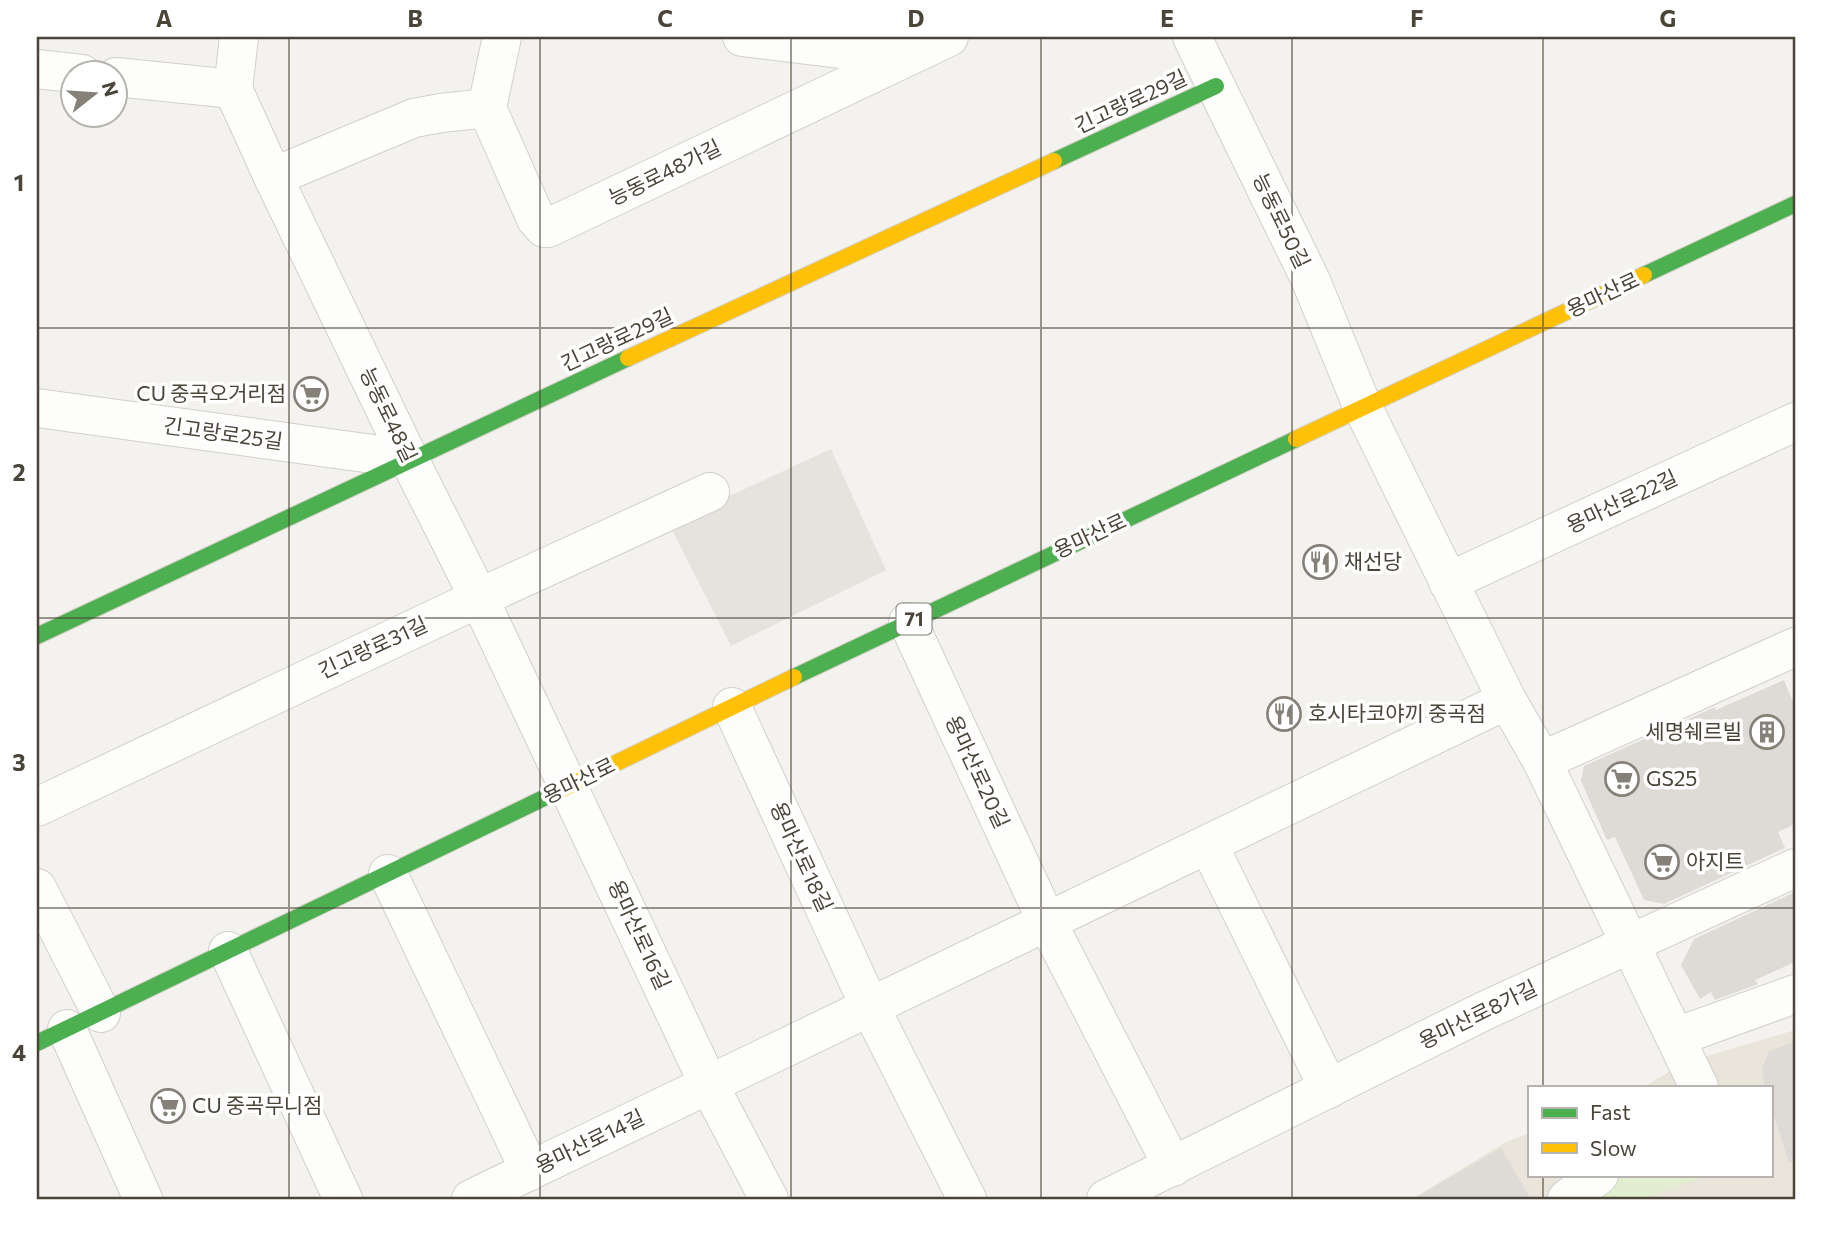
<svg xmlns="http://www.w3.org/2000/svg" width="1832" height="1236" viewBox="0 0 1832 1236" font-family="Commissioner,'Noto Sans KR',sans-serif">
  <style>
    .industrial { fill: #e6e2de }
    .education { fill: #eae5da }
    .green { fill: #e1eecf }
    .building { fill: #dedbd6 }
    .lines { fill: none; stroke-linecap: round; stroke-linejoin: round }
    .street-casing { stroke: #d2d0cb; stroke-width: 40 }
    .fast-casing { stroke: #d3cfc5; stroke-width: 18 }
    .slow-casing { stroke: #d3cfc5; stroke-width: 18 }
    .street { stroke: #fdfdfc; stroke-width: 38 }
    .fast { stroke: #4caf50; stroke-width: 16 }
    .slow { stroke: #ffc107; stroke-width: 16 }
    .grid { fill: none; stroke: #4b4439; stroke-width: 2; stroke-opacity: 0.55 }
    .labels { text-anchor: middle; stroke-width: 7; stroke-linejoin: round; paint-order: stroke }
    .shield { fill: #fff; stroke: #817c74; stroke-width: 2 }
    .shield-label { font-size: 19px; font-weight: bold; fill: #4b4439 }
    .street-label { font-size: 21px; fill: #4b4439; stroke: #fff }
    .poi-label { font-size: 21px; fill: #4b4439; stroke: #fff; text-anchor: start }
    .neatline { fill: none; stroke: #4b4439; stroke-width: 2.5 }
    .grid-label { font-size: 23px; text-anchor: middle; font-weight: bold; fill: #4b4439 }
  </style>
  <rect width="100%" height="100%" fill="#f4f2ee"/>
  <!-- industrial -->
  <polygon class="industrial" points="831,449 886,570 731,646 669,524"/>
  <!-- education -->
  <polygon class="education" points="1795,1030 1795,1199 1412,1199 1504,1143 1529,1133 1529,1175 1771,1175 1771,1087 1644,1087 1670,1071 1707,1056"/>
  <!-- green -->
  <polygon class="green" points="1621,1175 1709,1175 1641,1199 1590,1199"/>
  <!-- building -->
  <g class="building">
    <polygon points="1784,680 1795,707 1795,824 1778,832 1785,848 1664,904 1644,900 1615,837 1607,840 1581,781 1584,766 1715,707 1716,710"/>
    <polygon points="1795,892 1795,962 1755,980 1758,984 1715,1000 1711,992 1700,999 1681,965 1694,939"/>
    <polygon points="1795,1042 1795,1162 1789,1163 1771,1106 1771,1087 1765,1087 1762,1069 1769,1051"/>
    <polygon points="1501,1148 1531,1199 1413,1199"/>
  </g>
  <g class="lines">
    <!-- street casing -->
    <g class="street-casing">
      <g id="street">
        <polyline points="239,37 233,89 273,177 409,459 479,598 709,1085 769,1199"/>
        <polyline points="502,37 487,108 536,219 544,228 548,228 949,37"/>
        <polyline points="742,37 905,57"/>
        <polyline points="1192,37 1311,281 1363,408 1507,700 1542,761 1699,1087"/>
        <polyline points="37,69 82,74"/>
        <polyline points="116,77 233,89"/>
        <polyline points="273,177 414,118 441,113 487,108"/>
        <polyline points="37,408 409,459"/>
        <polyline points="1448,582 1795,422"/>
        <polyline points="908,622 1047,922 1173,1167"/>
        <polyline points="732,707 870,1007 967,1199"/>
        <polyline points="1542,761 1795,647"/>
        <polyline points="37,807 479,598 710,492"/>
        <polyline points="1208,844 1329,1089"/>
        <polyline points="388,874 530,1171"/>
        <polyline points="37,888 101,1013"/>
        <polyline points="228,951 343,1199"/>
        <polyline points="67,1029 143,1199"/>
        <polyline points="1676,1037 1795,994"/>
        <polyline points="471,1199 1507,700"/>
        <polyline points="1106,1199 1484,1011 1795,868"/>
        <polyline points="1567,1199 1599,1175"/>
      </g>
    </g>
    <!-- fast casing -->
    <g class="fast-casing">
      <g id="fast">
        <polyline points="1054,161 1216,86"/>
        <polyline points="1644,275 1795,204"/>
        <polyline points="37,636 628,358"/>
        <polyline points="794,677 1296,439"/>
        <polyline points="37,1043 552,794"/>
      </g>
    </g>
    <!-- slow casing -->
    <g class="slow-casing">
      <g id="slow">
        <polyline points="628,358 1054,161"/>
        <polyline points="1296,439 1644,275"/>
        <polyline points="552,794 794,677"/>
      </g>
    </g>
    <!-- street -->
    <use href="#street" class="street"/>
    <!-- fast -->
    <use href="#fast" class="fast"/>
    <!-- slow -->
    <use href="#slow" class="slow"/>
  </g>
  <!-- grid -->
  <path class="grid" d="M289,37V1199M540,37V1199M791,37V1199M1041,37V1199M1292,37V1199M1543,37V1087M37,328H1795M37,618H1795M37,908H1795M1543,1175V1199"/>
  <!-- icons -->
  <defs>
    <g id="supermarket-ring" transform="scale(1.75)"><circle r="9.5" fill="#fff" stroke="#868178" stroke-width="1.5"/><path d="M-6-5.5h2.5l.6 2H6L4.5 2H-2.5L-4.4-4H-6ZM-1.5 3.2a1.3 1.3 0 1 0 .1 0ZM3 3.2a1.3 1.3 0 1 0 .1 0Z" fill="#868178"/></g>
    <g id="restaurant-ring" transform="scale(1.75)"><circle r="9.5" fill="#fff" stroke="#868178" stroke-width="1.5"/><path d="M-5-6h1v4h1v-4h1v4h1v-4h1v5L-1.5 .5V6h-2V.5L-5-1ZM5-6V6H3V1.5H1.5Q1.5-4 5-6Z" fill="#868178"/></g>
    <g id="building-ring" transform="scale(1.75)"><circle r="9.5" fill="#fff" stroke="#868178" stroke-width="1.5"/><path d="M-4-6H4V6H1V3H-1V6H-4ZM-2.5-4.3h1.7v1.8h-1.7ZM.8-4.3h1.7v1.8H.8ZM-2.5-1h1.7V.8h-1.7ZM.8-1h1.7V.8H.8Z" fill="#868178"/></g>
  </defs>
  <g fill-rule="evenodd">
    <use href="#supermarket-ring" x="311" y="394"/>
    <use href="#restaurant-ring" x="1320" y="562"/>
    <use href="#restaurant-ring" x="1284" y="714"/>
    <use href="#building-ring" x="1767" y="732"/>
    <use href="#supermarket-ring" x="1622" y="779"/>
    <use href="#supermarket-ring" x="1662" y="862"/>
    <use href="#supermarket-ring" x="168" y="1106"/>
  </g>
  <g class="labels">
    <!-- shield labels -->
    <rect class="shield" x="896.5" y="603.5" width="35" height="31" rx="5"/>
    <g class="shield-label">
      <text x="914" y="626">71</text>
    </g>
    <!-- street labels -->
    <g class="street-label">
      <text transform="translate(1131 102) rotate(-25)" y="7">긴고랑로29길</text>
      <text transform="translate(665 173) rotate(-26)" y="7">능동로48가길</text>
      <text transform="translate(1281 221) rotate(64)" y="7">능동로50길</text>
      <text transform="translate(1603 295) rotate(-25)" y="7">용마산로</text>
      <text transform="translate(617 340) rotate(-25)" y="7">긴고랑로29길</text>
      <text transform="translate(388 415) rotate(64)" y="7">능동로48길</text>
      <text transform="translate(223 434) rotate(8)" y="7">긴고랑로25길</text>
      <text transform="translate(1622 502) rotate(-25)" y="7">용마산로22길</text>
      <text transform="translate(1090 536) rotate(-25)" y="7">용마산로</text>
      <text transform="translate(373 648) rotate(-25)" y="7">긴고랑로31길</text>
      <text transform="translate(977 772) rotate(65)" y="7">용마산로20길</text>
      <text transform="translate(579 781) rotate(-26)" y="7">용마산로</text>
      <text transform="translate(801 857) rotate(65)" y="7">용마산로18길</text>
      <text transform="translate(639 935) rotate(65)" y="7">용마산로16길</text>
      <text transform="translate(1478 1015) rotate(-26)" y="7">용마산로8가길</text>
      <text transform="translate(590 1142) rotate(-26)" y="7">용마산로14길</text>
    </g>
    <!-- poi labels -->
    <g class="poi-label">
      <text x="286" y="401" text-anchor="end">CU 중곡오거리점</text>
      <text x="1344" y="569">채선당</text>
      <text x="1308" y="721">호시타코야끼 중곡점</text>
      <text x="1742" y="739" text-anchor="end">세명쉐르빌</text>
      <text x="1646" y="786">GS25</text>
      <text x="1686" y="869">아지트</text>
      <text x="192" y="1113">CU 중곡무니점</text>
    </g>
  </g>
  <!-- border -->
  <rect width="1832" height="1236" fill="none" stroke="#ffffff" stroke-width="77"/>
  <!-- legend -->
  <rect x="1528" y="1086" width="245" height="91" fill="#ffffff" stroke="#b7b4b0" stroke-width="2"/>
  <rect x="1542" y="1108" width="35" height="10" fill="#4caf50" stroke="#b7b4b0" stroke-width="2"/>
  <text x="1590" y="1120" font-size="21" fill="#4b4439">Fast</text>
  <rect x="1542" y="1143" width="35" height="10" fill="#ffc107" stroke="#b7b4b0" stroke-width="2"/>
  <text x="1590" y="1156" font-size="21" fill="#4b4439">Slow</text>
  <!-- north arrow -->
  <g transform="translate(94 94) rotate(73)"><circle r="33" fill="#ffffff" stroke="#b7b4b0" stroke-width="2"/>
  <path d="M0-5L12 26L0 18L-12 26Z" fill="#868178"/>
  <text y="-10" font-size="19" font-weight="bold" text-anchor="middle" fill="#4b4439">N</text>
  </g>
  <rect x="38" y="38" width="1756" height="1160" class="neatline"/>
  <g class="grid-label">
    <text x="164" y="27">A</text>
    <text x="415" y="27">B</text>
    <text x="665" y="27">C</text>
    <text x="916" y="27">D</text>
    <text x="1167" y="27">E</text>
    <text x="1417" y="27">F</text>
    <text x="1668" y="27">G</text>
    <text x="19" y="191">1</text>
    <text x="19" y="481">2</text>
    <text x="19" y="771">3</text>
    <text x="19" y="1061">4</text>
  </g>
</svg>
